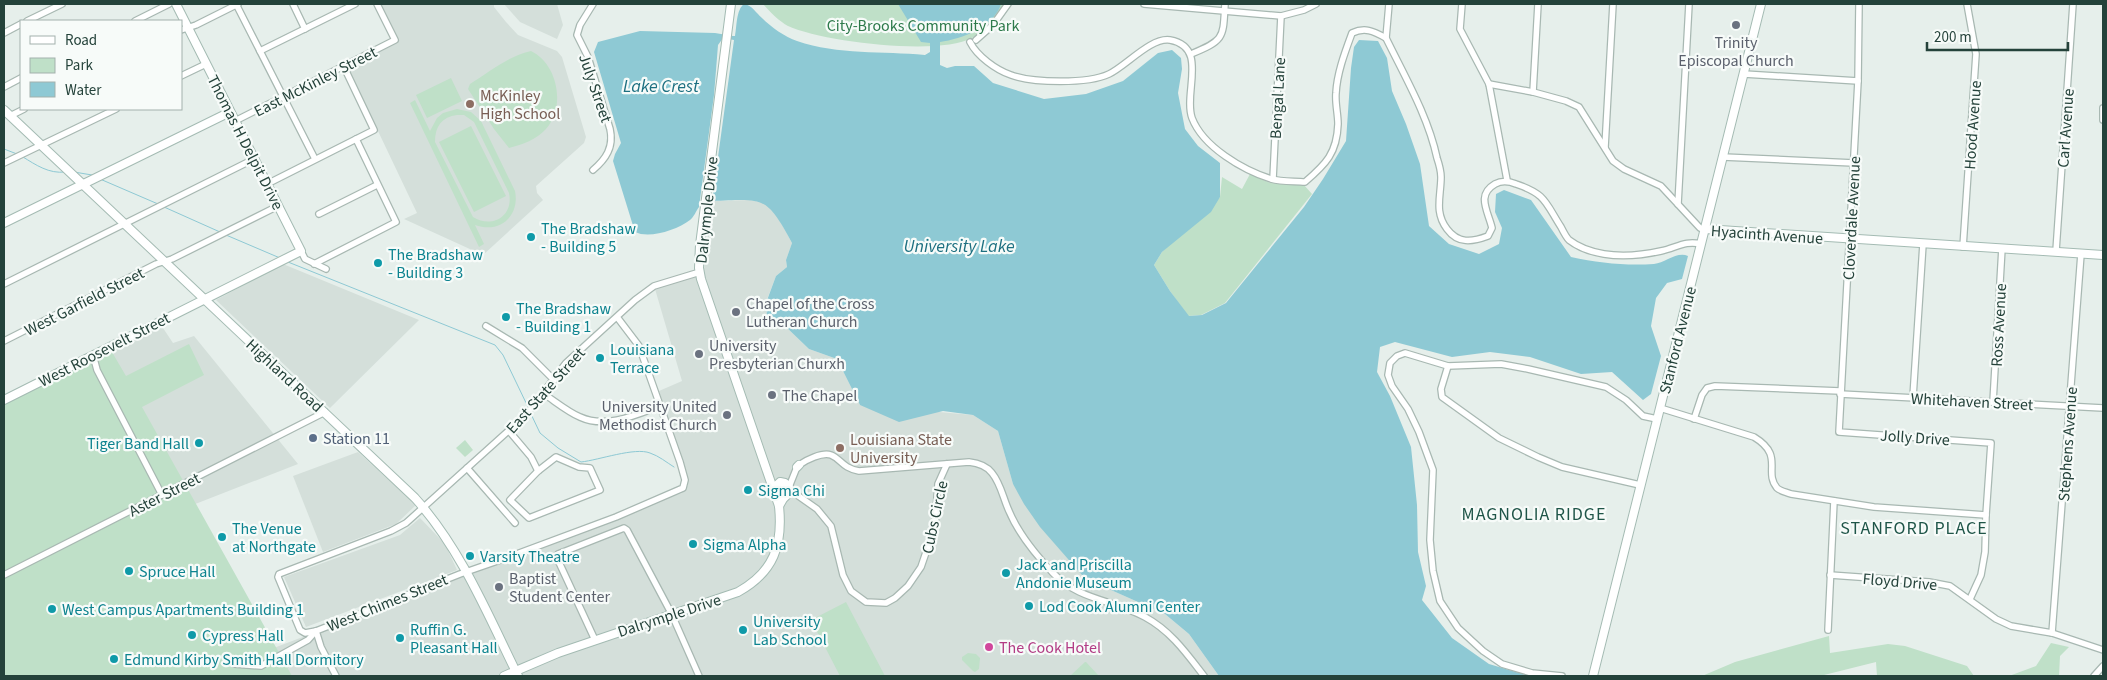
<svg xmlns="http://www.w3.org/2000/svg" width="2107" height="680" viewBox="0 0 2107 680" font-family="'Source Sans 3',sans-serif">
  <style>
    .built { fill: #d4dfda }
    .green { fill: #bfe0c8; fill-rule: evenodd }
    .water { fill: #8ec9d4 }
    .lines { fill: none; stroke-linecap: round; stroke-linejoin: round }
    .stream { stroke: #8ec9d4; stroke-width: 1 }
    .street-casing { stroke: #a8b8b2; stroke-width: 8 }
    .secondary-casing { stroke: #a4bbb3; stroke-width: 10 }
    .street { stroke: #fff; stroke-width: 5.5 }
    .secondary { stroke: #fff; stroke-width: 8 }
    .worship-dot { fill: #6b7280; stroke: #f7fbf9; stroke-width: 2 }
    .education-dot { fill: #8d6e63; stroke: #f7fbf9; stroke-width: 2 }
    .culture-dot { fill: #0f9aa8; stroke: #f7fbf9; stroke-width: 2 }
    .service-dot { fill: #5c6f8a; stroke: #f7fbf9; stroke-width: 2 }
    .hotel-dot { fill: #d1479c; stroke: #f7fbf9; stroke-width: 2 }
    .labels { text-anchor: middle; stroke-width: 4.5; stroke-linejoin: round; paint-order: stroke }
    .park-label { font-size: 16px; fill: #2d7a4b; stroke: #f7fbf9 }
    .worship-label { font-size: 16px; fill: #5b616d; stroke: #f7fbf9; text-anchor: start }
    .street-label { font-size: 16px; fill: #24423a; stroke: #f7fbf9 }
    .education-label { font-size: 16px; fill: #785e54; stroke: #f7fbf9; text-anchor: start }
    .culture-label { font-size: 16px; fill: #0d838f; stroke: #f7fbf9; text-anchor: start }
    .service-label { font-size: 16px; fill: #4e5e75; stroke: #f7fbf9; text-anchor: start }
    .hotel-label { font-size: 16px; fill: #b23c85; stroke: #f7fbf9; text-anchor: start }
    .water-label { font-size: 18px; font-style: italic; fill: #1c6f80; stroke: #f7fbf9 }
    .neighbourhood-label { font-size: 18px; letter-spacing: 1px; fill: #1f5548; stroke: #f7fbf9 }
  </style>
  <rect width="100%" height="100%" fill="#e6efeb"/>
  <!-- built -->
  <g class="built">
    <polygon points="380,4 494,4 494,7 506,22 518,35 557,51 562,57 586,137 584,143 536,186 537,193 543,200 483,255 404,219 417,213 348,68 398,42"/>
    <polygon points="504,4 557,4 563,25 557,39 520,22"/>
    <polygon points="750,200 765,203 778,217 792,243 786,260 787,267 776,276 766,302 767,316 784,325 809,349 837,359 860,405 973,415 998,431 1013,484 1102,586 1165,614 1189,634 1219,676 4,676 4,407 161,325 173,343 194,336 298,464 180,510 234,663 682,493 688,485 687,475 659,391 682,381 655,289 692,277 704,269 712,201"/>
    <polygon points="283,264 419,320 330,408 216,300"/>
    <polygon points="358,452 416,505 396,524 323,552 293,476"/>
    <polygon points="420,518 445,544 457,570 306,627 284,577 400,535"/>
  </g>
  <!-- green -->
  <g class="green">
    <path d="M763,4H1007C999,18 987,30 972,38C939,56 823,42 788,26C780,22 769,11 763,4Z"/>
    <path d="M531,51C558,64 566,107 546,129C536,140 523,144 509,148L494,129L468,89L470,84C488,73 510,55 531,51Z"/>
    <polygon points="451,78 462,101 427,118 416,95"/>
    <path d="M415,100L430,131L437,118L443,113L457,109L471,112L481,121L515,191C520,216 500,234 475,225L484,244L479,247L410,103ZM457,115H464L474,122L509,193C514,216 492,229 473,217L435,142C435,126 442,117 457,115Z"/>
    <polygon points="471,126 506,196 474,212 439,142"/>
    <polygon points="1250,174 1270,183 1304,185 1312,194 1225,303 1201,315 1188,316 1170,291 1154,265 1162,252 1220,197 1222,177 1242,189"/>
    <polygon points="189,344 204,375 142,407 292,676 4,676 4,400 109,347 126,376"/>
    <polygon points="465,440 473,450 465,457 456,448"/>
    <polygon points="846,602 885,676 840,676 811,620"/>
    <polygon points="1829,636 1830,653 1888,644 1905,646 1967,666 1974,676 1877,676 1876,662 1820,676 1702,676 1735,662"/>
    <polygon points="2051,643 2069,647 2060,656 2059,676 2009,676 2036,666"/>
    <polygon points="968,653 976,654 980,658 979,669 975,672 973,671 962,660 962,657"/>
    <polygon points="1085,662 1086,662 1099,676 1070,676"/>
  </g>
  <!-- water -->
  <path class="water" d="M744,4C752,5 756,13 762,18C771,27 785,37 797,41C838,55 883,51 925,55L930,52V43L921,42L898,4H1001C994,27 962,39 940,42V65L947,68L955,66H974L993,83L1044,99L1086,94L1123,81L1158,53L1172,50L1181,58L1182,69L1178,93L1185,129L1198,146L1220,163V197L1211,212L1162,252L1154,265L1170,291L1189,316L1202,315L1226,303L1304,207L1323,179L1346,141L1351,68L1354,47L1359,40L1378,41L1387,58L1392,91L1406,124L1420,164L1429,226L1449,244L1479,254L1499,244L1502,228L1495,212L1496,194L1504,190L1531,200L1571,257C1599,263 1626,266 1654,264C1665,263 1677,251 1688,256L1682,279L1667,283L1656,298L1651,326L1661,356L1651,394L1643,400L1612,372L1581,374L1530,357L1490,352L1452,357L1395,342L1380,347L1377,372L1390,396L1411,447L1417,505L1418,552L1426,586L1422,600L1452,638L1489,664L1529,676H1219L1189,634L1165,614L1102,586L1082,575L1040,527L1024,504L1013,484L998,431L973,415L943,411L899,422L860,405L837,359L809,349L784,325L767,316L766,303L776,276L787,267L786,260L792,243C766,195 764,199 712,201L734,40L723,38L718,45L714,95L699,207C696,211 694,217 690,220C677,230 649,239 635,232L613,161L615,154L621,143L594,52L598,42L640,31L715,33L733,36H735C737,26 736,10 744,4Z"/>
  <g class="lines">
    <!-- stream -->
    <g class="stream">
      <polyline points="4,149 17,154"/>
      <path d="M23,157C36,165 49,174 65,172"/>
      <polyline points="74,172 92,175"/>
      <polyline points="100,179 158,204"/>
      <polyline points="164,207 220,232"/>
      <polyline points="226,235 280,258"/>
      <polyline points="288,262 495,345 503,355 529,409"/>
      <path d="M530,412L540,433L558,448L581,462C599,460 635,447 650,453C659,456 666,462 674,467"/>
    </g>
    <!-- street casing -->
    <g class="street-casing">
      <g id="street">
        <polyline points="236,4 315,159"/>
        <polyline points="293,4 305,29"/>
        <polyline points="1144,4 1281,16 1304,10 1316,4"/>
        <polyline points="1462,4 1460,29 1489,84 1507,180"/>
        <polyline points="1859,4 1858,81 1839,432 1991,443 1986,515 1985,552 1981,575 1970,599"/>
        <polyline points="27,21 62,4"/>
        <polyline points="135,21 169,4"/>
        <polyline points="181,30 196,25 238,4"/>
        <polyline points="4,33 21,24"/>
        <polyline points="1386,38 1389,4"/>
        <polyline points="976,40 993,25 1008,4"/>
        <path d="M970,42C977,56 996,70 1011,75C1033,83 1088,84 1109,74C1126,66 1151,37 1170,40C1209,47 1183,93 1192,118C1203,147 1243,170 1271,179C1282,182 1295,181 1305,182C1326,164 1337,153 1338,124C1338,114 1335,103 1336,93C1337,73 1345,52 1352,33C1365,27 1373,31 1386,38C1405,77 1428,116 1437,158C1439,164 1441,171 1441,177C1441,196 1434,212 1447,229C1458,244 1472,242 1488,236L1492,228C1488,211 1476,195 1495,184C1502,180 1509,181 1516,184C1546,194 1545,202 1561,227C1563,231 1566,237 1569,240C1578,247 1592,252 1604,254C1622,257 1643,255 1661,251C1676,248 1685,240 1701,244"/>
        <polyline points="260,51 355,4"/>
        <path d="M1191,54C1225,40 1223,38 1225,4"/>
        <polyline points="1744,74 1858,81"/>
        <polyline points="181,76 206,64"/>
        <polyline points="1489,84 1533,92 1566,101 1579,107 1613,161 1624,169 1661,186 1700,228 1705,229"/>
        <polyline points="4,87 21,78"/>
        <polyline points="1533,92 1538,4"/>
        <polyline points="2103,108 2103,120"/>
        <polyline points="10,116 24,109"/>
        <polyline points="235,121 395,40 377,4"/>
        <polyline points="1605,147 1613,4"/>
        <polyline points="1723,157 1854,163"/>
        <polyline points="4,163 116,109"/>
        <path d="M593,170C606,159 614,147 610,129L588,57L577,35L580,25L593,4"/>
        <polyline points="1273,179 1281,16"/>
        <polyline points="267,184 374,130 344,67"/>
        <polyline points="1678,204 1689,4"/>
        <polyline points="319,214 377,185"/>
        <polyline points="1963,247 1976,54 1967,4"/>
        <polyline points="301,251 305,259 326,269"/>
        <polyline points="2056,251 2073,4"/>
        <polyline points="314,264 396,222 356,139"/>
        <polyline points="4,284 254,159"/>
        <polyline points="617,317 639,346 680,462 685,480 683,488 616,517 506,558 460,574 316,631 305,633 300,630 278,577 279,574 391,531 406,523 526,415 566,363 635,300 654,286 700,272"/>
        <polyline points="486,326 522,348 554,380"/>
        <polyline points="4,341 156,264 172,259 278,206"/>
        <polyline points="93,355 97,370 162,495"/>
        <polyline points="1448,366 1441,389 1442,397 1499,438 1538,457 1562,467 1640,485"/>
        <path d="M544,394C556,402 568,412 580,417C606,429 636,415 660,406"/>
        <polyline points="1840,394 2103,408"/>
        <polyline points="1913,397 1923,244"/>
        <polyline points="1993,402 2002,248"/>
        <path d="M1660,408L1754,437C1785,456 1763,471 1777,488C1780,491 1786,492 1791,494L1874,507L1986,515"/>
        <polyline points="1694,419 1702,395 1707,388 1715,386 1840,391"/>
        <polyline points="509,431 531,457 538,471"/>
        <polygon points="556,457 579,467 590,468 600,490 529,518 510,500 538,471"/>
        <path d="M799,465C806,460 822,452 831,455C841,459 842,468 859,471L969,462C978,463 986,465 992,473C1001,484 1003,498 1009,511C1019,535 1036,555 1053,573C1078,600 1114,600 1145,617C1171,631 1187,654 1204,676"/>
        <polyline points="467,468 515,523"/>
        <polyline points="789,487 797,467"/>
        <polyline points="790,490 817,509 831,526 843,575 851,591 866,602 886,603 895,598 908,586 921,567 935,526 938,484 947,464"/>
        <polyline points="4,575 325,412"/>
        <polyline points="1830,575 1929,582 1950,586 1996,619 2011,626 2052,633 2103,650"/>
        <polyline points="672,615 699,676"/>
        <polyline points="1828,630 1834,501"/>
        <polyline points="316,631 321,647 336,676"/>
        <polyline points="2052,633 2081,254"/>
        <polyline points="595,640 557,558 558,554 624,528 627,530 669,609"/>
        <polyline points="231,662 234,664 261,666 308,640 316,631"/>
        <polyline points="1562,676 1532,673 1502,664 1483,651 1458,628 1440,601 1433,571 1430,540 1433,470 1419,432 1408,409 1392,386 1388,375 1390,363 1397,356 1405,353 1448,366 1501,364 1528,369 1606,387 1626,400 1643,416 1657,419"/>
        <polyline points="2094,676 2103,666"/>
      </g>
    </g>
    <!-- secondary casing -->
    <g class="secondary-casing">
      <g id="secondary">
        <path d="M4,110L415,498C461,549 488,615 518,676"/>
        <polyline points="4,223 230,112"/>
        <polyline points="1705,229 2103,255"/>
        <polyline points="4,400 301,251 176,4"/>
        <polyline points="797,467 799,465"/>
        <polyline points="773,489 780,482 785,483 789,487 789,493 783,499 779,506"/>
        <path d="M504,676L558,653L738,592C774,572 783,545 779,506L701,279L699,268L700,245L731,4"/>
        <polyline points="1593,676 1761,4"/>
      </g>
    </g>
    <!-- street -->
    <use href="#street" class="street"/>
    <!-- secondary -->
    <use href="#secondary" class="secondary"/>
  </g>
  <!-- markers -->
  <g class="worship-dot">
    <circle cx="1736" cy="25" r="5"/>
    <circle cx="736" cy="312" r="5"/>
    <circle cx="699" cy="354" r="5"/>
    <circle cx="772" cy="395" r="5"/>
    <circle cx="727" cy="415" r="5"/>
    <circle cx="499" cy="587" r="5"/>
  </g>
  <g class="education-dot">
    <circle cx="470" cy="104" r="5"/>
    <circle cx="840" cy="448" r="5"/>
  </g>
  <g class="culture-dot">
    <circle cx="531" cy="237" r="5"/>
    <circle cx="378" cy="263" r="5"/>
    <circle cx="506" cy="317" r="5"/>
    <circle cx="600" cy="358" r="5"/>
    <circle cx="199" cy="443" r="5"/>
    <circle cx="748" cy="490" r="5"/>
    <circle cx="222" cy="537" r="5"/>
    <circle cx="693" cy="544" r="5"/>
    <circle cx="470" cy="556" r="5"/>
    <circle cx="129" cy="571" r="5"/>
    <circle cx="1006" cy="573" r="5"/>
    <circle cx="1029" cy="606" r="5"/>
    <circle cx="52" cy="609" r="5"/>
    <circle cx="743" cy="630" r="5"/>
    <circle cx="192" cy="635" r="5"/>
    <circle cx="400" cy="638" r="5"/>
    <circle cx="114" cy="659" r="5"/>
  </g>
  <circle class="service-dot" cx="313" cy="438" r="5"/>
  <circle class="hotel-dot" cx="989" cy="647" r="5"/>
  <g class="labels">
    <!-- park labels -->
    <g class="park-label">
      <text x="923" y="31">City-Brooks Community Park</text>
    </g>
    <!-- worship labels -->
    <g class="worship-label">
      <text x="1736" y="48" text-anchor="middle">Trinity<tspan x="1736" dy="18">Episcopal Church</tspan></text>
      <text x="746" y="309">Chapel of the Cross<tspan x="746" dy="18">Lutheran Church</tspan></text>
      <text x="709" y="351">University<tspan x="709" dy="18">Presbyterian Churxh</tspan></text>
      <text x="782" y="401">The Chapel</text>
      <text x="717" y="412" text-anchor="end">University United<tspan x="717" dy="18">Methodist Church</tspan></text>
      <text x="509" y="584">Baptist<tspan x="509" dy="18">Student Center</tspan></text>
    </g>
    <!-- street labels -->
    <g class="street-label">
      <text transform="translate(315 81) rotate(-27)" y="6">East McKinley Street</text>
      <text transform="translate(596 88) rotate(71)" y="6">July Street</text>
      <text transform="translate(1277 98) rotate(-87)" y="6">Bengal Lane</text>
      <text transform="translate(1972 125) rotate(-86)" y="6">Hood Avenue</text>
      <text transform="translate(2065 128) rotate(-86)" y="6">Carl Avenue</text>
      <text transform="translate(246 142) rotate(63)" y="6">Thomas H Delpit Drive</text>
      <text transform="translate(706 210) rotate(-84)" y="6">Dalrymple Drive</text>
      <text transform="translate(1851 218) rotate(-87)" y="6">Cloverdale Avenue</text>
      <text transform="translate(1767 234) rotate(4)" y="6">Hyacinth Avenue</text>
      <text transform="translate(84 301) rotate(-27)" y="6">West Garfield Street</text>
      <text transform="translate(1998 325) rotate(-87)" y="6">Ross Avenue</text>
      <text transform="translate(1677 340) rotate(-76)" y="6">Stanford Avenue</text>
      <text transform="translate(104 349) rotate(-27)" y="6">West Roosevelt Street</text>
      <text transform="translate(285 375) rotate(43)" y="6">Highland Road</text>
      <text transform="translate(545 390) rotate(-48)" y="6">East State Street</text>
      <text transform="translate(1972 401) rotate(3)" y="6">Whitehaven Street</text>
      <text transform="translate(1915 437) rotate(4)" y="6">Jolly Drive</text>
      <text transform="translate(2067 444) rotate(-86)" y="6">Stephens Avenue</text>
      <text transform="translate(164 494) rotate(-27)" y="6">Aster Street</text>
      <text transform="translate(934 517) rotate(-78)" y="6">Cubs Circle</text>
      <text transform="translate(1900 581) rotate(5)" y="6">Floyd Drive</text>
      <text transform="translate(387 602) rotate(-22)" y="6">West Chimes Street</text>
      <text transform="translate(669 615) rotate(-18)" y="6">Dalrymple Drive</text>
    </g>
    <!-- education labels -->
    <g class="education-label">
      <text x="480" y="101">McKinley<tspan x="480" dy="18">High School</tspan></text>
      <text x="850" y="445">Louisiana State<tspan x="850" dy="18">University</tspan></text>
    </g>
    <!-- culture labels -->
    <g class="culture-label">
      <text x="541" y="234">The Bradshaw<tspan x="541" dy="18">- Building 5</tspan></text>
      <text x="388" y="260">The Bradshaw<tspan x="388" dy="18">- Building 3</tspan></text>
      <text x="516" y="314">The Bradshaw<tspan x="516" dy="18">- Building 1</tspan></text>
      <text x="610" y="355">Louisiana<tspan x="610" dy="18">Terrace</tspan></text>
      <text x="189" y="449" text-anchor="end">Tiger Band Hall</text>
      <text x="758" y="496">Sigma Chi</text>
      <text x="232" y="534">The Venue<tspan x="232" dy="18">at Northgate</tspan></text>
      <text x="703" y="550">Sigma Alpha</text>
      <text x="480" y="562">Varsity Theatre</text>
      <text x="1016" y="570">Jack and Priscilla<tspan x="1016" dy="18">Andonie Museum</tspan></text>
      <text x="139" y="577">Spruce Hall</text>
      <text x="1039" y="612">Lod Cook Alumni Center</text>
      <text x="62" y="615">West Campus Apartments Building 1</text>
      <text x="753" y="627">University<tspan x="753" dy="18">Lab School</tspan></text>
      <text x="410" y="635">Ruffin G.<tspan x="410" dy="18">Pleasant Hall</tspan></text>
      <text x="202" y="641">Cypress Hall</text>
      <text x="124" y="665">Edmund Kirby Smith Hall Dormitory</text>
    </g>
    <!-- service labels -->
    <g class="service-label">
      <text x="323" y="444">Station 11</text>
    </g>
    <!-- hotel labels -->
    <g class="hotel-label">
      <text x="999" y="653">The Cook Hotel</text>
    </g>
    <!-- water labels -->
    <g class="water-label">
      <text x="661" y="92">Lake Crest</text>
      <text x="959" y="252">University Lake</text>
    </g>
    <!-- neighbourhood labels -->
    <g class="neighbourhood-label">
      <text x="1534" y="520">MAGNOLIA RIDGE</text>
      <text x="1914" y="534">STANFORD PLACE</text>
    </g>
  </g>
  <!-- border -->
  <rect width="2107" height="680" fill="none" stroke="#24423a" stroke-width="10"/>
  <!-- legend -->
  <rect x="20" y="20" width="162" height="90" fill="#f7fbf9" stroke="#a3b1ad"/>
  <rect x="30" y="36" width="25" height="8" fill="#ffffff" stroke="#a3b1ad"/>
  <text x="65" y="45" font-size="15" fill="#24423a">Road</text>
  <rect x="30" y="58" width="25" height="15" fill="#bfe0c8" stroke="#a3b1ad"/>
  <text x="65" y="70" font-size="15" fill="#24423a">Park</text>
  <rect x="30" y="82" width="25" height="15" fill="#8ec9d4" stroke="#a3b1ad"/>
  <text x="65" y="95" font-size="15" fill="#24423a">Water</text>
  <!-- scale -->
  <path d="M1927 42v8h141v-8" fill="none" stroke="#24423a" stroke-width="2.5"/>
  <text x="1934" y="42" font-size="15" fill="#24423a" stroke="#f7fbf9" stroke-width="4" paint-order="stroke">200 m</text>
</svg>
